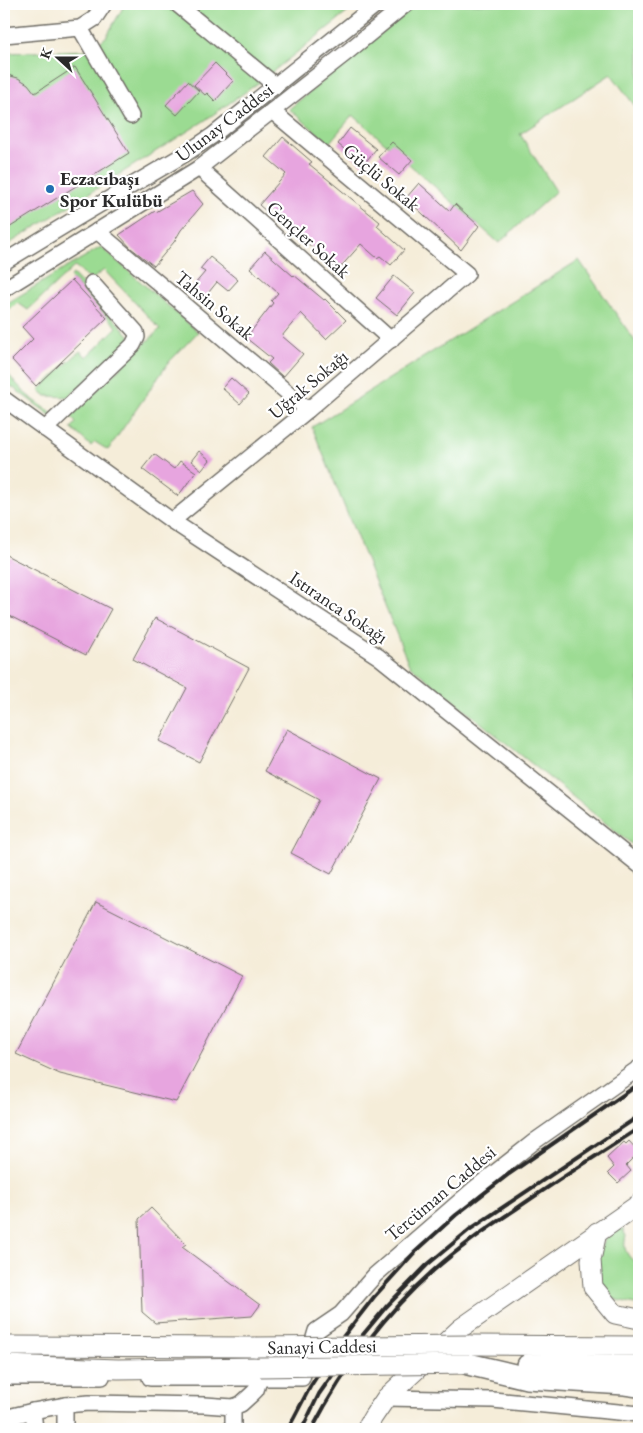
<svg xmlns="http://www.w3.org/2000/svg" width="643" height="1433" viewBox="0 0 643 1433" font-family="'EB Garamond',serif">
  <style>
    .green { fill: #9bdb92; stroke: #63835e }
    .building { fill: #e7a5df }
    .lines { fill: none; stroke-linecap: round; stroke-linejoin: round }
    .minor-casing { stroke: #726f68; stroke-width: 18 }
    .major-casing { stroke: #726f68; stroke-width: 21 }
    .highway-casing { stroke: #726f68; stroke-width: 24 }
    .minor { stroke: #fff; stroke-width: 15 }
    .major { stroke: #fff; stroke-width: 19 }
    .highway { stroke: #fff; stroke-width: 21 }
    .rail { stroke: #2b2b2b; stroke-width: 4 }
    .major-bridge-casing { stroke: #726f68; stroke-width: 21; stroke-linecap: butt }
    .major-bridge { stroke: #fff; stroke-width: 19 }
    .poi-dot { fill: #1f6fb2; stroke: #fff; stroke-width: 2 }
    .labels { text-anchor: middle; stroke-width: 4.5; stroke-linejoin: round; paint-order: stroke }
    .street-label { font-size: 19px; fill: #2b2b2b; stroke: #fff }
    .poi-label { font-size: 19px; font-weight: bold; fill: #2b2b2b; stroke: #fff; text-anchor: start }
  </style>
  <rect width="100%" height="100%" fill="#fff"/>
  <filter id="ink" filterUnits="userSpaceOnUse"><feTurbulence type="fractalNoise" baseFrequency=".02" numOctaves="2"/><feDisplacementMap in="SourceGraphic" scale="10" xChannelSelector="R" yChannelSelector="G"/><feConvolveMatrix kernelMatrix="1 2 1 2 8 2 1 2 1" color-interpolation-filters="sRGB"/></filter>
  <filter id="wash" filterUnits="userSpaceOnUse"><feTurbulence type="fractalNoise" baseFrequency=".0096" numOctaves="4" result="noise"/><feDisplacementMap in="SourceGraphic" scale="20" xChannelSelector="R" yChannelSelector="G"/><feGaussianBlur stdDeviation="1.12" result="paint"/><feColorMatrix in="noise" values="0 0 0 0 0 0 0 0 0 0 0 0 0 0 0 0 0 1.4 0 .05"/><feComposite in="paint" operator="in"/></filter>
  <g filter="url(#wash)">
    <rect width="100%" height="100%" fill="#f5edd9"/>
    <!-- green -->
    <g class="green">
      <polygon points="125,4 358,4 261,81 204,121 4,247 4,53 90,50 106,37"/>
      <polygon points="417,4 639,4 639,109 638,110 611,74 520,134 556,191 499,243 353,115 329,143 289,109"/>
      <polygon points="101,247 198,332 169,362 108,450 95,442 91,446 71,428 76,423 70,416 160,329 104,270 91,280 75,266 28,310 18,303 6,312 4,310 4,305"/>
      <polygon points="579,260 639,347 639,850 409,665 312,427"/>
      <polygon points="73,274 129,335 130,340 69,397 46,396 39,390 80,351 87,357 117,327 70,277"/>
      <polygon points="4,370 27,395 52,413 50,415 4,381"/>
      <path d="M622,1228L626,1236C622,1251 628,1256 639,1266V1305L613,1299L600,1279L599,1253L606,1238Z"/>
    </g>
    <g id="blocks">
      <!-- building -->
      <g class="building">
        <polygon points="215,63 233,81 215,101 207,93 205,95 194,85"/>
        <polygon points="75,67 129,153 4,231 4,74 18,78 28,84 35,93"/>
        <polygon points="188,81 199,91 177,115 166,105"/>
        <polygon points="350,128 376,149 363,165 338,144"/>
        <polygon points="283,137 312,162 309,164 380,222 377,226 404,250 391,265 380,256 377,258 361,244 338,270 306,242 304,244 259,205 286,174 266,157"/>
        <polygon points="392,142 412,160 399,175 378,157"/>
        <polygon points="419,183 450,211 455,204 479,226 461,250 406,198"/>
        <polygon points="192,191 203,204 181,230 174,242 154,266 131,248 119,235 155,211 156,212"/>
        <polygon points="265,251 293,276 294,275 324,300 325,299 346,320 326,339 301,313 282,336 303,354 283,377 268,363 272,359 246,338 273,303 271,301 278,293 250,268"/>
        <polygon points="210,257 238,280 228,291 217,282 201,302 189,291 205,272 200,269"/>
        <polygon points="394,276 415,293 397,315 376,298"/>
        <polygon points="72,280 107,318 36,386 12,360 33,339 22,327"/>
        <polygon points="231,378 249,394 240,404 222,388"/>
        <polygon points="199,451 210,460 202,470 191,461"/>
        <polygon points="154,454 174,469 180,461 196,472 178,496 142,469"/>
        <polygon points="4,554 111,609 86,655 4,613"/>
        <polygon points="155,618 249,668 199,762 159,741 187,688 133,659"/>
        <polygon points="287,729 381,779 331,874 291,853 319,800 265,771"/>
        <polygon points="96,902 242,976 176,1102 60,1074 16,1054"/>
        <polygon points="629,1141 638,1151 636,1153 637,1154 626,1165 631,1171 618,1183 608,1173 614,1167 607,1158 624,1142 626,1144"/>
        <polygon points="151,1208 186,1244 182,1247 260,1305 252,1316 155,1323 142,1312 139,1219"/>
      </g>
    </g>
  </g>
  <g filter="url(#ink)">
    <use href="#blocks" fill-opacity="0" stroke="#726f68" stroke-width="1"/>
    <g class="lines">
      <!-- minor casing -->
      <g class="minor-casing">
        <g id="minor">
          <polyline points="177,4 276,86"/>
          <polyline points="80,28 131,116"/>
          <polyline points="4,35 80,28 94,19 104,4"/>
          <polyline points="199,168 391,340"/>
          <polyline points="97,231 308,410"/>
          <polyline points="4,262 75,219 185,154 212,136 377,4"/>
          <polyline points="4,289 199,168 346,53 406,4"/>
          <polyline points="4,399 172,521 379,657 639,865"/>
          <polyline points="45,429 133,345 137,337 136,332 92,283"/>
          <polyline points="172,521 308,410 467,274 272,111"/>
          <polyline points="4,1377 102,1377"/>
          <polyline points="150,1378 302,1378 316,1331 341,1314 375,1275 474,1189 535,1141 639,1068"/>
          <polyline points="386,1398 493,1400 639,1414"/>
          <polyline points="33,1411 35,1429"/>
          <polyline points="4,1418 33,1411 65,1405 89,1403 205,1405 233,1407 241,1404 252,1394 256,1390 260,1378"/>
          <polyline points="65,1429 65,1405"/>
          <polyline points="233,1429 233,1407"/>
        </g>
      </g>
      <!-- major casing -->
      <g class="major-casing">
        <g id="major">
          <polyline points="597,1232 591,1260 593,1287 615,1314 639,1319"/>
          <polyline points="469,1345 639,1346"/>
          <polyline points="4,1346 256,1347"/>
          <polyline points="4,1365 118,1369 260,1367"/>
          <polyline points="366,1429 373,1417 386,1398 461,1328 639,1204"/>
        </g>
      </g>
      <!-- highway casing -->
      <g class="highway-casing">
        <g id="highway">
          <polyline points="468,1364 527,1378 625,1384 639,1386"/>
          <polyline points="528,1365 639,1366"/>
        </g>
      </g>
      <!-- minor -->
      <use href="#minor" class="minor"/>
      <!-- major -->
      <use href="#major" class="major"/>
      <!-- highway -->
      <use href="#highway" class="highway"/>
      <!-- rail -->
      <g class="rail">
        <polyline points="288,1429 310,1387 339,1342 374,1297 414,1253 456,1215 509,1174 639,1084"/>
        <polyline points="302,1429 319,1394 351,1349 386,1307 427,1265 469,1230 639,1116"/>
        <path d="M312,1429C343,1370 383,1315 434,1270C459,1248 487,1228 516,1209C556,1181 598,1155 639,1128"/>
      </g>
      <!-- major-bridge casing -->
      <g class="major-bridge-casing">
        <g id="major-bridge">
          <polyline points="256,1347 469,1345"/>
          <polyline points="260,1367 468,1364"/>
        </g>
      </g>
      <!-- major-bridge -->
      <use href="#major-bridge" class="major-bridge"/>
    </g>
  </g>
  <!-- markers -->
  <circle class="poi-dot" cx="50" cy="189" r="5"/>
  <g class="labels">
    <!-- street labels -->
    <g class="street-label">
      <text transform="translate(224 122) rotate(-37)" y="7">Ulunay Caddesi</text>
      <text transform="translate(382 177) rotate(40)" y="7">Güçlü Sokak</text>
      <text transform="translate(309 239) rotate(42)" y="7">Gençler Sokak</text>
      <text transform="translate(215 305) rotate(40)" y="7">Tahsin Sokak</text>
      <text transform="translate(308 384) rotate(-40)" y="7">Uğrak Sokağı</text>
      <text transform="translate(339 607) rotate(34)" y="7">Istıranca Sokağı</text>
      <text transform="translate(440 1193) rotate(-40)" y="7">Tercüman Caddesi</text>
      <text transform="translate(322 1346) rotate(-1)" y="7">Sanayi Caddesi</text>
    </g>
    <!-- poi labels -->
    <g class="poi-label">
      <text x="60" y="185">Eczacıbaşı<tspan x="60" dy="22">Spor Kulübü</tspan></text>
    </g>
  </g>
  <!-- margin -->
  <rect width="643" height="1433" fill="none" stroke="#fff" stroke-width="20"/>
  <!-- north arrow -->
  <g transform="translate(58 58) rotate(291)" stroke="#ffffff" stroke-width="4" paint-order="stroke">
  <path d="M0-4L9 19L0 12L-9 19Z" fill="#2b2b2b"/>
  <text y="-8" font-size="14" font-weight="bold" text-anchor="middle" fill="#2b2b2b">K</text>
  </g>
</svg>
